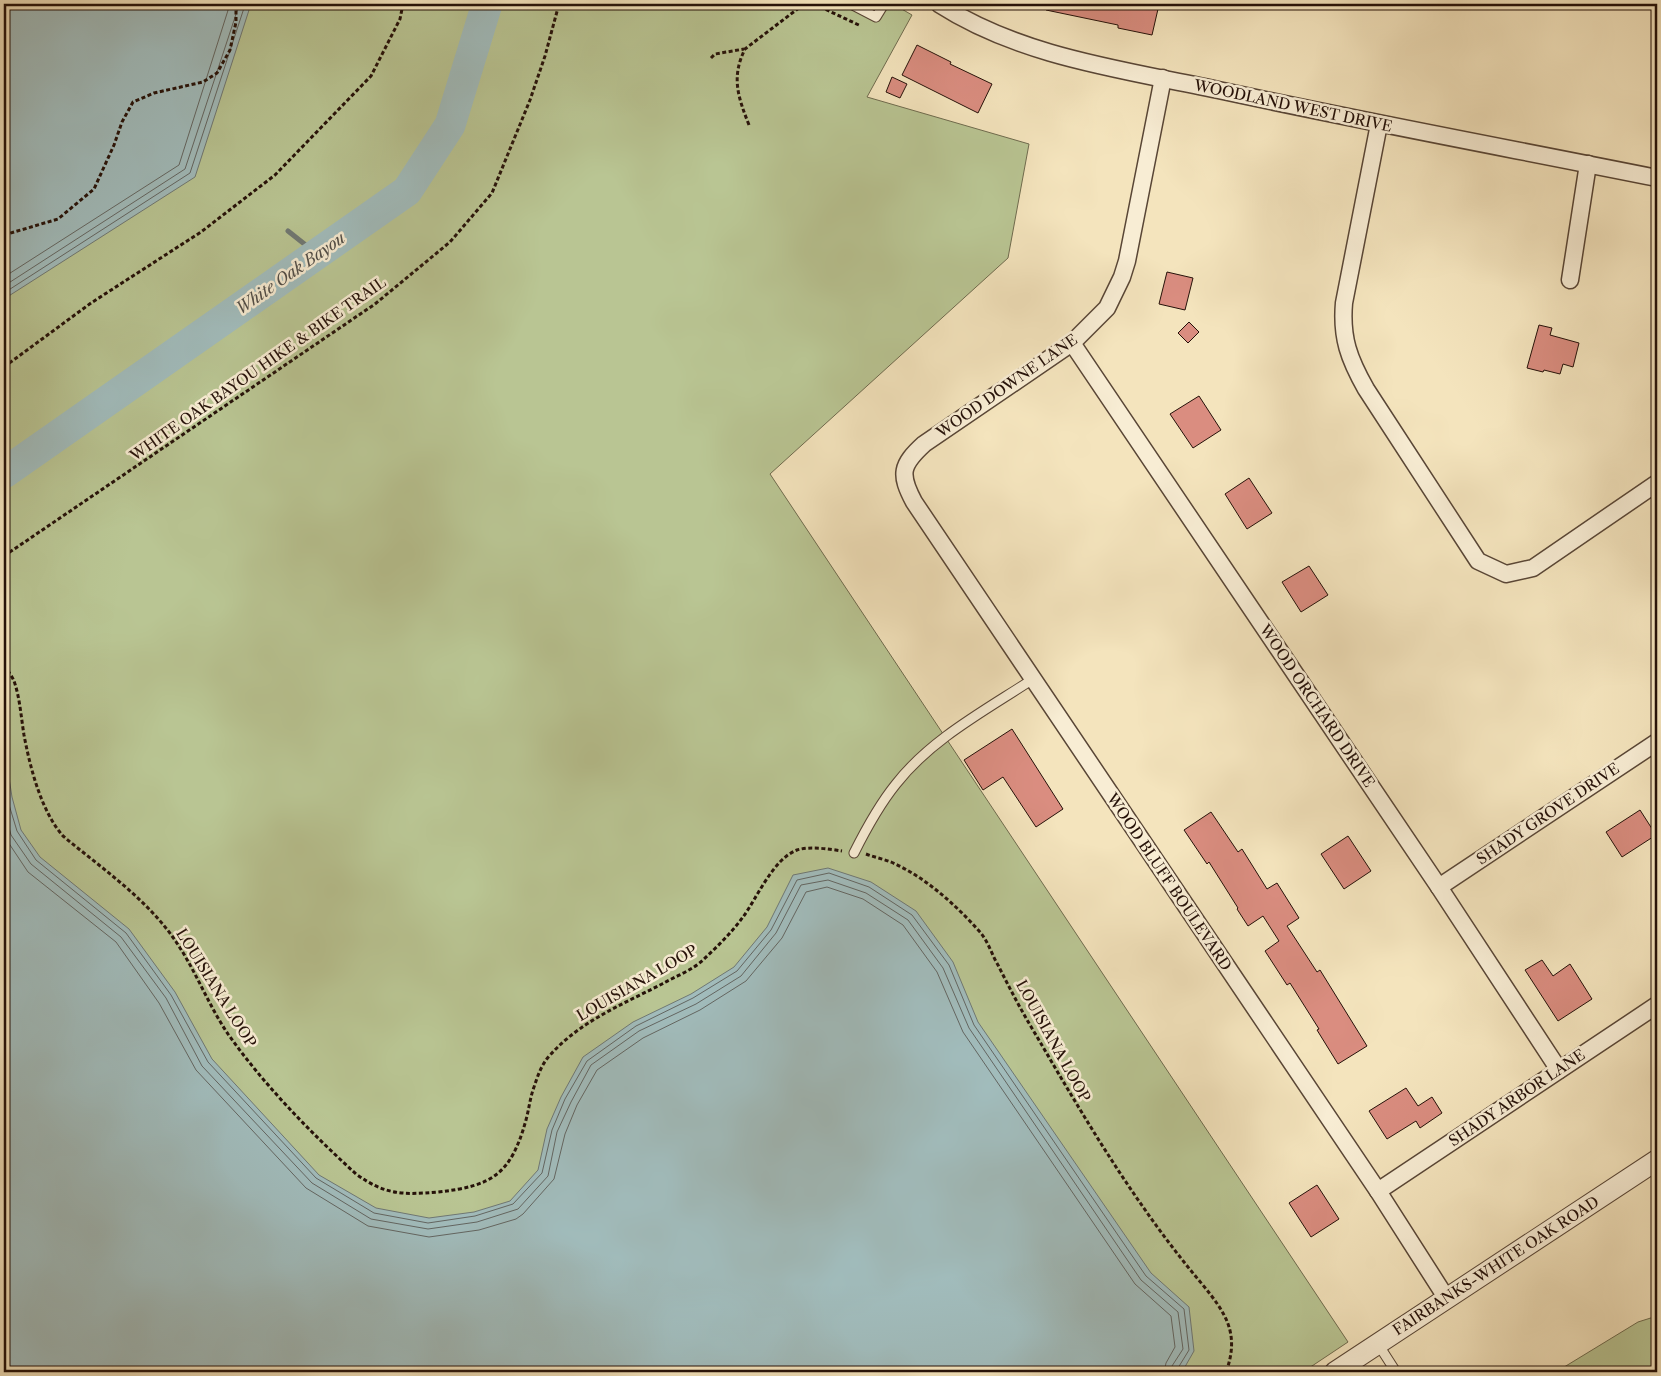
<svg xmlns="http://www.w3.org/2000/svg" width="1661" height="1376" viewBox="0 0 1661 1376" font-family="'Libre Caslon Text',serif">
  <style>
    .green { fill: #b9c593; stroke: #6f6b4e }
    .water { fill: #a1bcbc; stroke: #6f7874 }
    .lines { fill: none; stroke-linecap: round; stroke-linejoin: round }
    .shore { stroke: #636662; stroke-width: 1 }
    .stream { stroke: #6f7874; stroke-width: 5 }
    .river { stroke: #a1bcbc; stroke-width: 31 }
    .building { fill: #da8d80; stroke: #251109 }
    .service-casing { stroke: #594636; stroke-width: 11 }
    .minor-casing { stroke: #594636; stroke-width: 19 }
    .tertiary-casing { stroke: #594636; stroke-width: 22 }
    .path { stroke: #251109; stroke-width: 3; stroke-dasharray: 4 2.5; stroke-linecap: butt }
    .service { stroke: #f8edd4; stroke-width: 9 }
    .minor { stroke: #f8edd4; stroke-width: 16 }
    .tertiary { stroke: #f8edd4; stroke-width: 20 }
    .labels { text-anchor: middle; stroke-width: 5; stroke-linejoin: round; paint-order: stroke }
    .street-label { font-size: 15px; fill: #251109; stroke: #f8edd4 }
    .water-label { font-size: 16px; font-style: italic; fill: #504d48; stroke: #f8edd4 }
  </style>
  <rect width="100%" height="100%" fill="#f4e4bd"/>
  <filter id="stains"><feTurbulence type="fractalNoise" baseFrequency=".004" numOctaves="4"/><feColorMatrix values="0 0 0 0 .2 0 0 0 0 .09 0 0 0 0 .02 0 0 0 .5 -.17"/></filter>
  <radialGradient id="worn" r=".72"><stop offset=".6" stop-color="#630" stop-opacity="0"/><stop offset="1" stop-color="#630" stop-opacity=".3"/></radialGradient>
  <!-- green -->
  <g class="green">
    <polygon points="4,4 893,4 912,15 867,97 1029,144 1008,258 770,474 1348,1342 1303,1372 4,1372"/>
    <polygon points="1657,1316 1657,1372 1556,1372 1638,1322"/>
  </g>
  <!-- water -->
  <g class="water">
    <polygon points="4,4 248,4 250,7 195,177 4,299"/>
    <polygon points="4,746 12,797 21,830 40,857 129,929 175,992 212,1059 319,1175 376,1208 429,1218 474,1212 510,1201 538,1170 547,1129 561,1097 583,1057 633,1022 691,994 734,967 767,927 793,875 828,868 871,882 916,911 953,962 978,1022 1151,1273 1189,1307 1194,1351 1182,1372 4,1372"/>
  </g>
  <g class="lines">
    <!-- shore -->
    <g class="shore">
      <polyline points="4,277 179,165 230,4"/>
      <polyline points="4,286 185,169 238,8 238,4"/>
      <polyline points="4,293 190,173 244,8 244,4"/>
      <polyline points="4,777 7,798 17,831 36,860 126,933 171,995 208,1062 316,1178 374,1213 428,1223 475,1216 513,1204 542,1173 552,1130 565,1099 587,1061 636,1026 693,998 737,971 771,930 797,880 829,873 869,887 912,915 949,965 974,1025 1146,1276 1184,1309 1189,1350 1178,1368 1178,1372"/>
      <polyline points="4,808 11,835 31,864 121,937 166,998 202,1066 312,1183 371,1219 428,1229 477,1222 518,1209 548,1176 557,1132 571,1102 591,1065 639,1031 696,1004 741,976 776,933 801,885 828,880 866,893 908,920 943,968 969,1028 1141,1280 1178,1312 1183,1349 1172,1366 1172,1372"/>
      <polyline points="4,836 28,872 116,942 159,1003 196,1070 306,1188 368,1226 429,1237 479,1230 516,1219 523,1214 554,1179 565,1134 577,1105 597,1070 643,1038 700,1010 746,981 782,938 806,892 827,887 863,899 903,925 937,972 963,1032 1135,1284 1171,1316 1175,1347 1166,1363 1164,1372"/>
    </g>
    <!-- stream -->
    <polyline class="stream" points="288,231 317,254"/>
    <!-- river -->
    <polyline class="river" points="4,473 407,191 450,125 487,4"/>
  </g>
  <!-- building -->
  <g class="building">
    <polygon points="1047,4 1135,4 1158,9 1152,35 1118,28 1118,25 1046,10"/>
    <polygon points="917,45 951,62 950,64 992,84 978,113 902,75"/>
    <polygon points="892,77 907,84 900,98 886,92"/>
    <polygon points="1167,272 1193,278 1185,310 1159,304"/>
    <polygon points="1189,322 1199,332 1188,343 1178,333"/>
    <polygon points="1539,325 1552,328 1550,335 1579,343 1573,367 1563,364 1560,374 1544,370 1543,372 1527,368"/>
    <polygon points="1199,396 1221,430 1193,448 1170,414"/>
    <polygon points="1249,478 1272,513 1247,529 1225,494"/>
    <polygon points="1309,566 1328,595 1301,612 1282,582"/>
    <polygon points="1012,729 1063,809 1036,827 1003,777 983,790 964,760"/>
    <polygon points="1640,810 1656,835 1622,857 1606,832"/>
    <polygon points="1211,812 1238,852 1242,849 1267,889 1277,883 1299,918 1287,926 1317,972 1320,970 1367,1046 1338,1064 1317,1030 1319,1029 1290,983 1287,985 1265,951 1279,941 1263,916 1248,926 1237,909 1238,908 1209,862 1207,864 1184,830"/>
    <polygon points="1348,836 1371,871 1344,889 1321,854"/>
    <polygon points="1542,960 1553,976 1570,964 1592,999 1558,1021 1525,970"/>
    <polygon points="1406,1088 1418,1106 1432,1097 1442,1113 1420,1128 1416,1121 1387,1139 1369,1111"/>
    <polygon points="1317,1185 1339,1219 1311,1237 1289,1203"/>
  </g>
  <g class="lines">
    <!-- service casing -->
    <g class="service-casing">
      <g id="service">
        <polyline points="851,4 876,17 884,4"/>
        <path d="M854,853C866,829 879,805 896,784C931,739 986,710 1033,679"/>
        <polyline points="1378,1344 1396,1372"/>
      </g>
    </g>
    <!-- minor casing -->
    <g class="minor-casing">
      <g id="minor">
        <path d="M939,4C1023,58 1126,70 1223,91C1367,122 1512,149 1657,178"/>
        <path d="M1163,78L1127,261L1122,277L1107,308L1072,343L924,444C901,465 899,474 914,502L1378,1191L1447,1299"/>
        <path d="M1379,124L1344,303C1341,338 1349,359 1366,389L1478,561L1506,574L1533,568L1657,483"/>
        <polyline points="1570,280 1588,164"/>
        <polyline points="1072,343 1439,887 1559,1070"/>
        <polyline points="1439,887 1657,742"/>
        <polyline points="1378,1191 1657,1005"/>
      </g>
    </g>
    <!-- tertiary casing -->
    <g class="tertiary-casing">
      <polyline id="tertiary" points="1335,1372 1657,1160"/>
    </g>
    <!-- path -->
    <g class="path">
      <polyline points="814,4 861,26"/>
      <polyline points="711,58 715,54 744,49"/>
      <path d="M749,125C738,97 731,77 745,49L804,4"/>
      <polyline points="4,235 58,219 94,189 114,145 122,122 133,102 154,93 203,82 217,73 230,50 236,22 236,4"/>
      <polyline points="4,367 91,303 201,232 275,175 371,76 400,19 403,4"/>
      <polyline points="4,556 375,304 450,242 492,193 530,100 545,56 559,4"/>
      <path d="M4,665C7,670 12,676 14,681C20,698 21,717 24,735C30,767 41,811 63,836C100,867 143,896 172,936C194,966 207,1003 228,1034C264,1085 310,1132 356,1174C385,1195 403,1195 438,1192C493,1186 511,1174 526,1120C529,1109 530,1098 534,1087C538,1075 542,1063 551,1054C581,1021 623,1004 662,984C676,976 693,970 704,959C718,946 732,932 743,917C757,898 773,859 797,850C810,846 829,849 842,851"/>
      <path d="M866,854C874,857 883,859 891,862C925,877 955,904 980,932C988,941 992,955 998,965C1010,989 1022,1012 1036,1035C1086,1121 1137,1207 1202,1284C1226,1313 1240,1334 1226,1372"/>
    </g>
    <!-- service -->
    <use href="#service" class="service"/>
    <!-- minor -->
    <use href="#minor" class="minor"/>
    <!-- tertiary -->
    <use href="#tertiary" class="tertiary"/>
  </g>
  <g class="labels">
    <!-- street labels -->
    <g class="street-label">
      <text transform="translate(1293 106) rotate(12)" y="5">WOODLAND WEST DRIVE</text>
      <text transform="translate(258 369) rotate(-35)" y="5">WHITE OAK BAYOU HIKE &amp; BIKE TRAIL</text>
      <text transform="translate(1007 386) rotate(-35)" y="5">WOOD DOWNE LANE</text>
      <text transform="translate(1317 706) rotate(56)" y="5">WOOD ORCHARD DRIVE</text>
      <text transform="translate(1548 814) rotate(-34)" y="5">SHADY GROVE DRIVE</text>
      <text transform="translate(1169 882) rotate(56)" y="5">WOOD BLUFF BOULEVARD</text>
      <text transform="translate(637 983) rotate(-30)" y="5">LOUISIANA LOOP</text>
      <text transform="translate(216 988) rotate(58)" y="5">LOUISIANA LOOP</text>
      <text transform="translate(1053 1041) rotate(61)" y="5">LOUISIANA LOOP</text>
      <text transform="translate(1517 1098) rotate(-34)" y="5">SHADY ARBOR LANE</text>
      <text transform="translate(1496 1266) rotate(-33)" y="5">FAIRBANKS-WHITE OAK ROAD</text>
    </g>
    <!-- water labels -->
    <g class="water-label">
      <text transform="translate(290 273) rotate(-35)" y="6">White Oak Bayou</text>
    </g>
  </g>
  <!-- margin -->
  <rect width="1661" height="1376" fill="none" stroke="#f4e4bd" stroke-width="20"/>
  <rect x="5" y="5" width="1651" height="1366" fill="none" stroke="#251109" stroke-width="2.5"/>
  <rect x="10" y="10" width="1641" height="1356" fill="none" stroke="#251109"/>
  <rect width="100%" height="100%" filter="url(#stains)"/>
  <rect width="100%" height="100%" fill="url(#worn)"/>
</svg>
